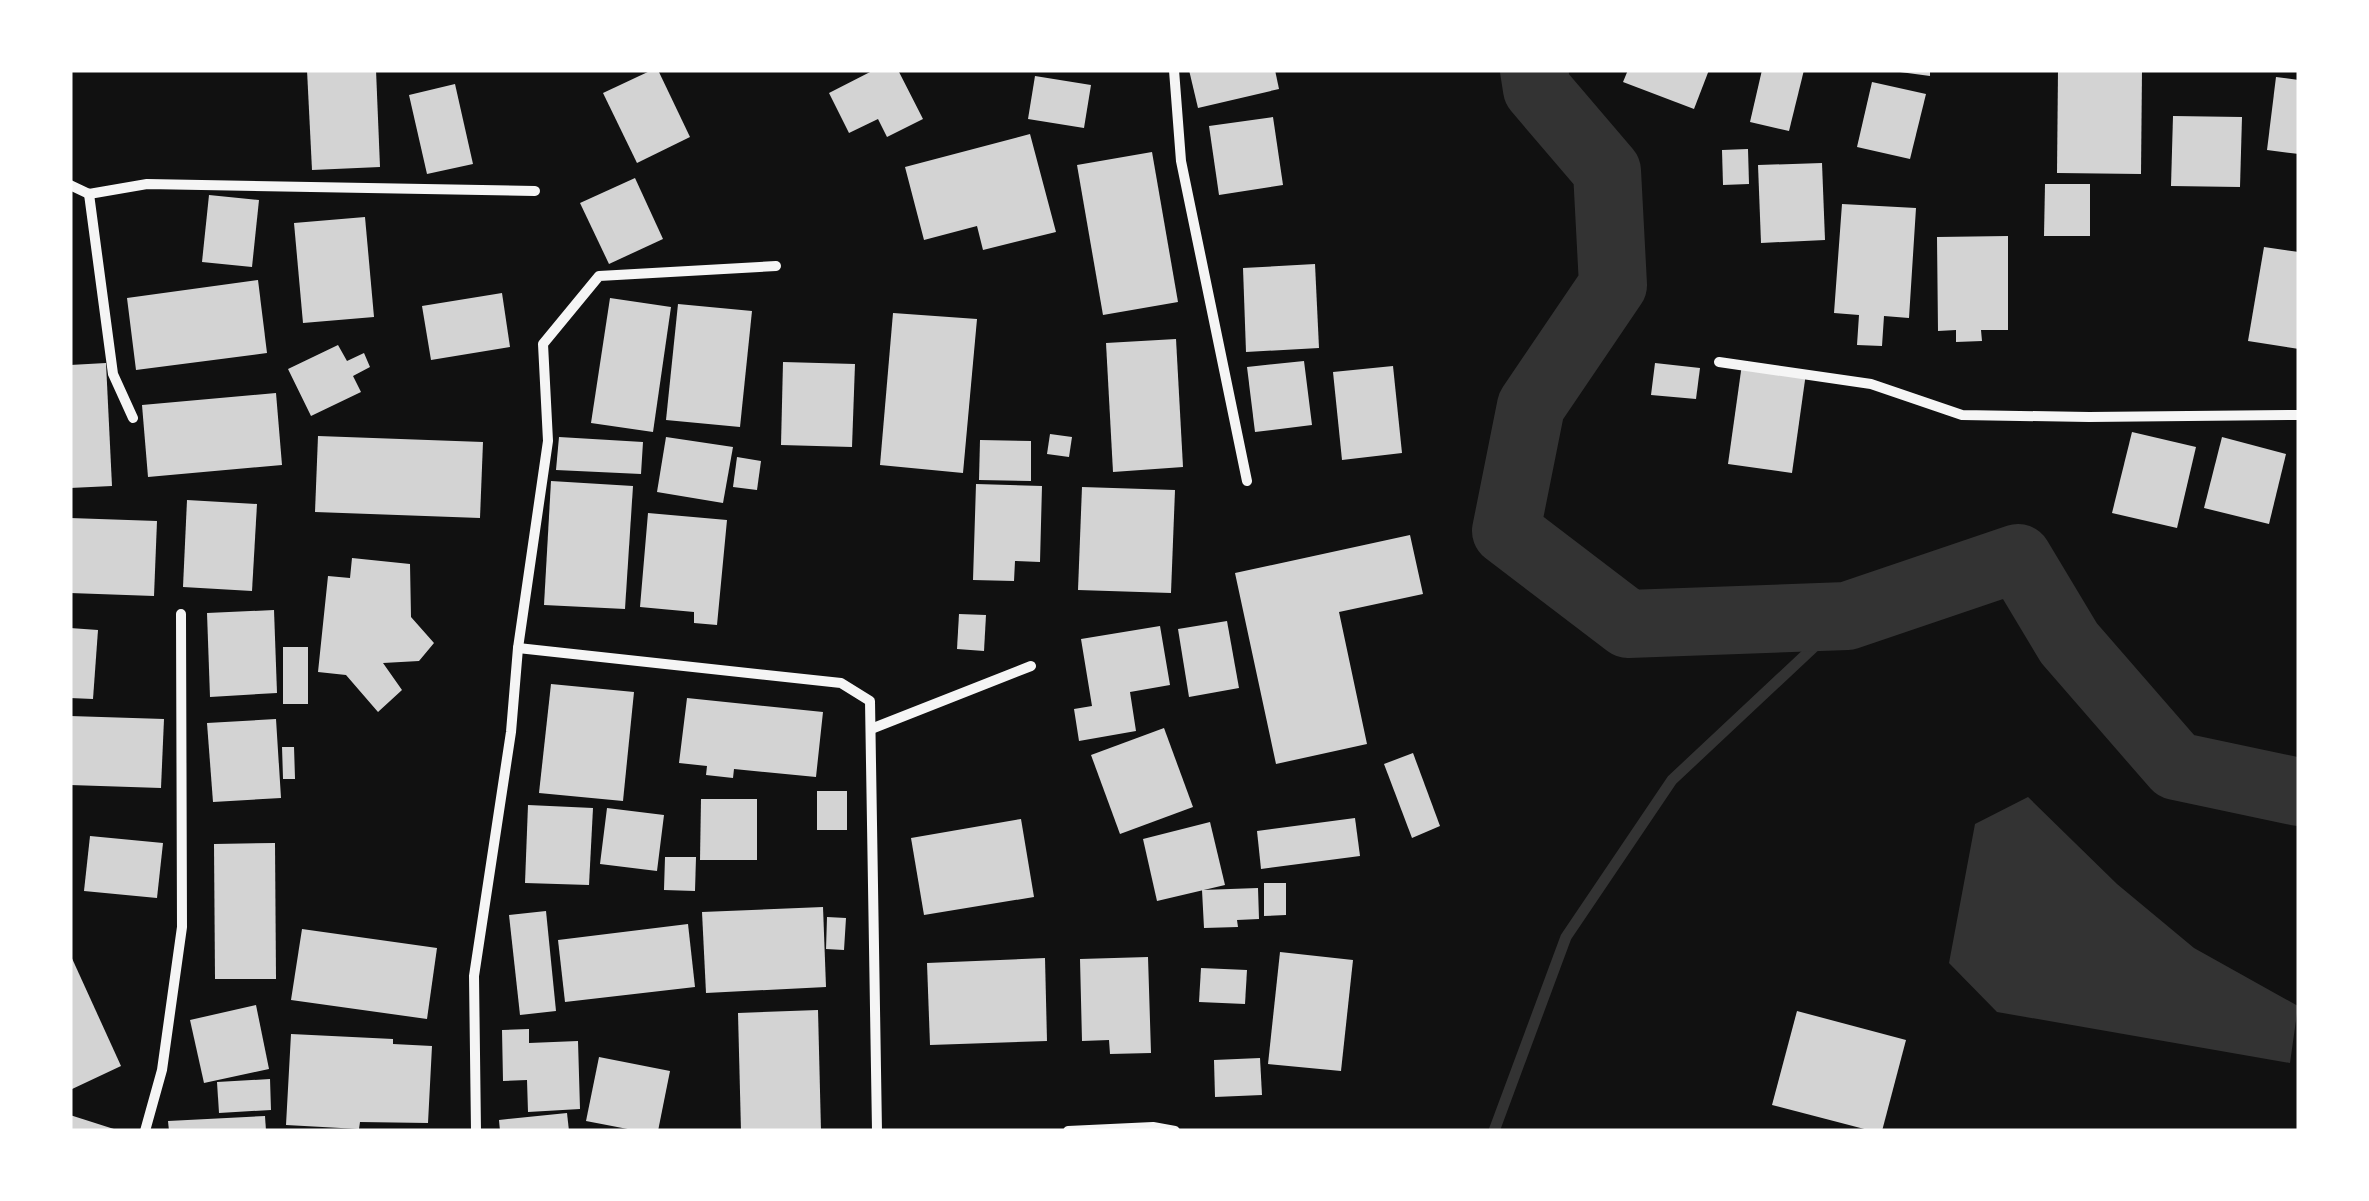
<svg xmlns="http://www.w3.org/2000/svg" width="2369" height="1201" viewBox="0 0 2369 1201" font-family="Montserrat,sans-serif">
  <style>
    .water { fill: #333 }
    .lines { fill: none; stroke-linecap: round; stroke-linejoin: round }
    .stream { stroke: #333; stroke-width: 11 }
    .river { stroke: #333; stroke-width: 68 }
    .building { fill: #d3d3d3 }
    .minor { stroke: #f5f5f5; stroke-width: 10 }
  </style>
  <rect width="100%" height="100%" fill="#111"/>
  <!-- water -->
  <polygon class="water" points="2028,797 2117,884 2194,948 2298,1006 2290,1063 1997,1012 1949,963 1975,824"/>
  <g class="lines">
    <!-- stream -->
    <polyline class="stream" points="1494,1131 1566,937 1672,780 1847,616"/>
    <!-- river -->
    <polyline class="river" points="1534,70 1537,89 1607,171 1613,285 1531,406 1506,531 1628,624 1847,616 2018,558 2069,643 2176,766 2299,792"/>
  </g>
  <!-- building -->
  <g class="building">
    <polygon points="307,70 376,70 380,167 312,170"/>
    <polygon points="652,70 658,70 690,137 637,163 603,93"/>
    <polygon points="874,70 898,70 923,119 887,137 878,119 849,133 829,93"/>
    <polygon points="1189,70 1275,70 1279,89 1198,108"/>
    <polygon points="1628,70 1709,70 1694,109 1623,82"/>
    <polygon points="1762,70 1804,70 1789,131 1750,122"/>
    <polygon points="1900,70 1930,70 1930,76 1900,72"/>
    <polygon points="2058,70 2142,70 2141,174 2057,173"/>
    <polygon points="1035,76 1091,85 1084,128 1028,119"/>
    <polygon points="2276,77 2299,80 2299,154 2267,150"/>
    <polygon points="1872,82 1926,94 1910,159 1857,147"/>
    <polygon points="455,84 473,164 427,174 409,95"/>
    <polygon points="2173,116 2242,117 2240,187 2171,186"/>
    <polygon points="1273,117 1283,185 1219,195 1209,126"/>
    <polygon points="1030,134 1056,232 983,250 977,226 924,240 905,167"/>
    <polygon points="1748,149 1749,184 1723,185 1722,150"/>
    <polygon points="1152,152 1178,302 1103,315 1077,165"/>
    <polygon points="1822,163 1825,240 1761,243 1758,165"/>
    <polygon points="635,178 663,239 609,264 580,203"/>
    <polygon points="2045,184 2090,184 2090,236 2044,236"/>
    <polygon points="209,195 259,200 252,267 202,262"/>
    <polygon points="1842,204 1916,208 1909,318 1884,316 1882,346 1857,345 1859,315 1834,313"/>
    <polygon points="365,217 374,317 303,323 294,223"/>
    <polygon points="2008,236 2008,330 1981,330 1982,341 1956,342 1956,330 1938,331 1937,237"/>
    <polygon points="2264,247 2299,252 2299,349 2248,341"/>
    <polygon points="1315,264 1319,348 1246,352 1243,268"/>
    <polygon points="258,280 267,353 136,370 127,298"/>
    <polygon points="502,293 510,347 431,360 422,306"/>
    <polygon points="610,298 671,307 653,432 591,423"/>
    <polygon points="678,304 752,311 740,427 666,420"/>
    <polygon points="893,313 977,319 963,473 880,465"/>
    <polygon points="1176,339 1183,467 1113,472 1106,343"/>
    <polygon points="338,345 347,361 364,353 370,367 353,376 361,392 311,416 288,369"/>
    <polygon points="1304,361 1312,425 1255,432 1247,367"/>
    <polygon points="783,362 855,364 852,447 781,445"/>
    <polygon points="106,363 112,486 70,488 70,365"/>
    <polygon points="1655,363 1700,368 1696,399 1651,395"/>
    <polygon points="1742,364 1806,373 1792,473 1728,464"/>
    <polygon points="1393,366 1402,453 1342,460 1333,372"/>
    <polygon points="276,393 282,465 148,477 142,405"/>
    <polygon points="2132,432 2196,447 2177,528 2112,513"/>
    <polygon points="1050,434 1072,437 1069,457 1047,454"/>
    <polygon points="318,436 483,442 480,518 315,512"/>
    <polygon points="559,437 643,442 641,474 556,470"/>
    <polygon points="666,437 733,447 723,503 657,492"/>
    <polygon points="2222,437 2286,454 2269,524 2204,508"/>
    <polygon points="980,440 1031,441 1031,481 979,480"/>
    <polygon points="737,457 761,461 757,490 733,487"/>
    <polygon points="551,481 633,486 625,609 544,605"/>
    <polygon points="976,484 1042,486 1040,562 1015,561 1014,581 973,580"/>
    <polygon points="1082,487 1175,490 1171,593 1078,590"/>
    <polygon points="187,500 257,504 252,591 183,587"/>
    <polygon points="648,513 727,520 717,625 694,623 694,612 640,607"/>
    <polygon points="70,518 157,521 154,596 70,593"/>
    <polygon points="1410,535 1423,594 1339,612 1367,744 1276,764 1235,573"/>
    <polygon points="352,558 410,564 411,617 434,643 419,661 383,663 402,690 378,712 346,675 318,672 328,576 350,578"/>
    <polygon points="274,610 277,693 210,697 207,613"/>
    <polygon points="959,614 986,615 984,651 957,649"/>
    <polygon points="1227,621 1239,688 1189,697 1178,629"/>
    <polygon points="1160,626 1170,685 1130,692 1136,731 1079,741 1074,709 1092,706 1081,639"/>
    <polygon points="70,628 98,630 93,699 70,698"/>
    <rect x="283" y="647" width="25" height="57"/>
    <polygon points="551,684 634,692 623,801 539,793"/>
    <polygon points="687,698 823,712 816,777 734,769 733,778 706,775 707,766 679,763"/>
    <polygon points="70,716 164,719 161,788 70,785"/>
    <polygon points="276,719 281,798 213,802 207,723"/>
    <polygon points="1164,728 1193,807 1120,834 1091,755"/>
    <polygon points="282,747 294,747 295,779 283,779"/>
    <polygon points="1413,753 1440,826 1412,838 1384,764"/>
    <rect x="817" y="791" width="30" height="39"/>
    <polygon points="701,799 757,799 757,860 700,860"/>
    <polygon points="528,805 593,808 589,885 525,883"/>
    <polygon points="607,808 664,815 657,871 600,864"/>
    <polygon points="1355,818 1360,856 1261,869 1257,831"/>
    <polygon points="1021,819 1034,897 924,915 911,838"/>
    <polygon points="1210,822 1225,885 1157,901 1143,839"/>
    <polygon points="90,836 163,843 157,898 84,891"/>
    <polygon points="275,843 276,979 215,979 214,844"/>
    <polygon points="665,857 696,857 695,891 664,890"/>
    <polygon points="1264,883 1286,883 1286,915 1264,916"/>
    <polygon points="1258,888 1259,919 1237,920 1238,927 1204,928 1202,890"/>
    <polygon points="823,907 826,987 706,993 702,912"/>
    <polygon points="546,911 556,1011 520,1015 509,915"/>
    <polygon points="827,917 846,918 844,950 826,949"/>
    <polygon points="688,924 695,987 565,1002 558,940"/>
    <polygon points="302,929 437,948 427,1019 291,1000"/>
    <polygon points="1280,952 1353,960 1341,1071 1268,1064"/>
    <polygon points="70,954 121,1066 70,1090"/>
    <polygon points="1148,957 1151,1053 1110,1054 1109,1040 1082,1041 1080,959"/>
    <polygon points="1045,958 1047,1041 930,1045 927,963"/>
    <polygon points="1201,968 1247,970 1245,1004 1199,1002"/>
    <polygon points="256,1005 269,1069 204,1083 190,1020"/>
    <polygon points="818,1010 821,1131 741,1131 738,1013"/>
    <polygon points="1797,1011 1906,1040 1882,1131 1872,1131 1772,1105"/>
    <polygon points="529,1029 529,1043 578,1041 580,1109 528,1112 527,1080 503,1081 502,1030"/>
    <polygon points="291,1034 393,1039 393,1044 432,1046 428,1123 360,1122 359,1129 286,1125"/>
    <polygon points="599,1057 670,1071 658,1131 638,1131 586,1121"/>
    <polygon points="1260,1058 1262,1095 1215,1097 1214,1060"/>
    <polygon points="270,1079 271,1110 219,1113 217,1082"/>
    <polygon points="567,1113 569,1131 500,1131 499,1120"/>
    <polygon points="70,1115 117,1130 117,1131 70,1131"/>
    <polygon points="265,1116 266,1131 169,1131 168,1121"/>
  </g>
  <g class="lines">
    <!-- minor -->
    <g class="minor">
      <polyline points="1174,70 1181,161 1247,481"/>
      <polyline points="70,185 89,194 147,184 535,191"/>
      <polyline points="89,194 113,374 133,418"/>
      <polyline points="1719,362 1871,384 1962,415 2089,417 2299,415"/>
      <polyline points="518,648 841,683 870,701 877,1131"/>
      <polyline points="871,729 1031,666"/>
      <polyline points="145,1131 162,1070 182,927 181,614"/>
      <polyline points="476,1131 474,976 511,732 518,648 548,441 543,344 599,276 776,266"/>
      <polyline points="1068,1131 1153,1127 1175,1131"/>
    </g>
  </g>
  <!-- border -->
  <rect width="2369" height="1201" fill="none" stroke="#ffffff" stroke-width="145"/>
</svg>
